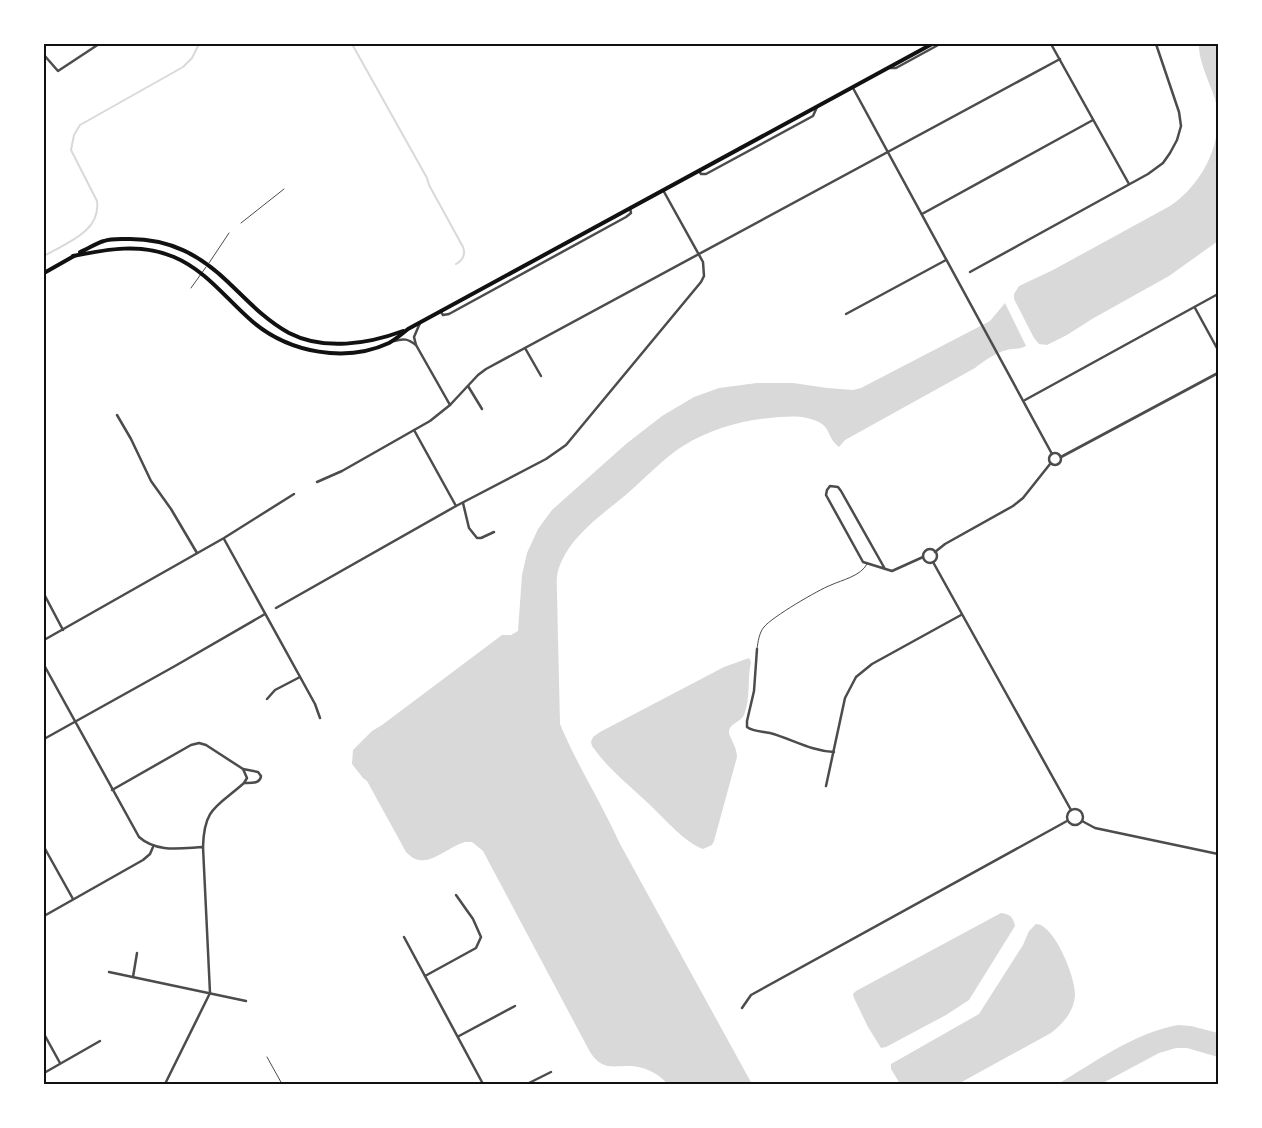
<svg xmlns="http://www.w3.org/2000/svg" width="1262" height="1128" viewBox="0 0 1262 1128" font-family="Jost,sans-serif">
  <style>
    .water { fill: #d9d9d9 }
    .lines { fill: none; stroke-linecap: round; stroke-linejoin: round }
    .stream { stroke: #d9d9d9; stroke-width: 2 }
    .service { stroke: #4c4c4c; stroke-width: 1 }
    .minor { stroke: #4c4c4c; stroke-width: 2.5 }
    .tertiary { stroke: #4c4c4c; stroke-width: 3 }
    .secondary { stroke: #111; stroke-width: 4 }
    .neatline { fill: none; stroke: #111; stroke-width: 2 }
  </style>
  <rect width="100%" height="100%" fill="#fff"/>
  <!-- water -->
  <g class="water">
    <path d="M1199,44H1218V241L1169,276L1092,319L1067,335L1047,345L1039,344L1034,338L1014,299V294L1019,286L1053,270L1170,206C1203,184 1226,139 1215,99C1210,83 1198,60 1199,44Z"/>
    <path d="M1005,303L1026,346C1019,350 1014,348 1007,350C995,353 984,361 975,368L845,440L839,447C824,435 834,424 807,418C795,415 781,417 769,418C739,421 709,430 683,446C664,458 645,478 628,493C602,515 568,537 558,571C556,578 557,586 557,594L560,724C577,765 601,802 619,842L752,1084H667C659,1073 643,1066 629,1066C610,1066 602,1070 590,1052L483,851L472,842H465C444,848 425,873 406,852L367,781L363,778L352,764L353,750L372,731L382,725L502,635H511L518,631L522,575L527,553L538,529L552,510L626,444L662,416L694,397L719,388L757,383H793L827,388L853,390L861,388L990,321Z"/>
    <path d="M749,658L751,662C747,679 751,697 744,715C741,722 730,723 729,731C728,736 737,746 737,757L714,841L712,845L703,849C684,842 664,818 649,804C628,784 609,770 592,746L591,742L593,737L600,732L621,721L724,667Z"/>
    <path d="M1001,913C1010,914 1013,917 1015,926L969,1000L946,1015L886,1047L881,1048L868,1027L854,998L853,994L856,991Z"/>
    <path d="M1036,924C1054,924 1076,978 1075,995C1074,1011 1064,1023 1051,1033L958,1084H900L891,1069V1064L979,1014L1023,945L1029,931Z"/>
    <path d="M1178,1025L1191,1026L1218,1033V1057L1187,1048H1176L1159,1053L1101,1084H1058C1095,1062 1134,1033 1178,1025Z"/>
  </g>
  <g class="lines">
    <!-- stream -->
    <g class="stream">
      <path d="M352,44L427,178L429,185L463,247C466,255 463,260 456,264"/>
      <path d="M44,256C66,243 101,232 97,201L71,150L74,135L80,125L183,67L192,58L199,44"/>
    </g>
    <!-- service -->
    <g class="service">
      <polyline points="241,223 284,189"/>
      <polyline points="209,263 229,233"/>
      <polyline points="191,288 206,267"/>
      <path d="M757,649C758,642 759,633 764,627C772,617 818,590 831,585C842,580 861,576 867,564"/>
      <polyline points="267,1057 282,1084"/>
    </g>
    <!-- minor -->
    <g class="minor">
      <polyline points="1051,44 1129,184"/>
      <polyline points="44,55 58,71 99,44"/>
      <polyline points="890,68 896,68 940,44"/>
      <polyline points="853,88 1052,454"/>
      <polyline points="699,171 701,174 706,174 813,116 817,107"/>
      <polyline points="922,214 1093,120"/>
      <polyline points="970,272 1148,174 1163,163 1170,153 1177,140 1181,126 1179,112 1156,44"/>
      <polyline points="1195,308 1218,350"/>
      <polyline points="441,312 443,315 449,314 626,217 631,213 630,208"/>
      <polyline points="846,314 946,260"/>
      <polyline points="420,323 414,337 416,345 450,405"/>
      <path d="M394,341C404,338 408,339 416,345"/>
      <polyline points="525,348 541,376"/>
      <polyline points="468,386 482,409"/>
      <polyline points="1025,400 1218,294"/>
      <polyline points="117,415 131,439 151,481 171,509 197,553"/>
      <polyline points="414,430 456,506"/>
      <circle cx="1055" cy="459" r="6"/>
      <polyline points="317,482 342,471 430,421 450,405 478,375 486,369 1060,59"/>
      <polyline points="463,503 469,528 477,538 481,538 494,532"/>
      <polyline points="224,539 315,704 320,718"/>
      <circle cx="930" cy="556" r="7"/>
      <polyline points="935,552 945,544 1013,506 1023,498 1050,464"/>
      <polyline points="933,562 1071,810"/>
      <polyline points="885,569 841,491 838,487 830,486 827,490 826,495 863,562 892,571 923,557"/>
      <polyline points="44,594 63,630"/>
      <polyline points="276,608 456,506 546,459 566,445 701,282 704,276 703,262 663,190"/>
      <polyline points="44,640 224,538 294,494"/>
      <path d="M757,649L754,691L747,721V727C754,732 762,731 770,733C792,739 811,751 834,752"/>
      <path d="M44,665L139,837C157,853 181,848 203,847L210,993L165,1084"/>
      <polyline points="267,699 275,690 300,677"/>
      <polyline points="44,739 175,666 265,614"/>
      <path d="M243,769L258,772L261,776C260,784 251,783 244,783"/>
      <polyline points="826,786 845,698 856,677 872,664 961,615"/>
      <path d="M112,790L191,745L199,743L206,745L243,769L247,778L244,783C217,807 204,807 203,847"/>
      <circle cx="1075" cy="817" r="8"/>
      <polyline points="1082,821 1095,828 1218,854"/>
      <polyline points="44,847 73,899"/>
      <polyline points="44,916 143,860 150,854 153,847"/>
      <polyline points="404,937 483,1084"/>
      <polyline points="109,972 246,1001"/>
      <polyline points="425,976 476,948 481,937 473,919 456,895"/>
      <polyline points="133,977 137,953"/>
      <polyline points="742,1008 751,995 1067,821"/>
      <polyline points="44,1034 60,1063"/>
      <polyline points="459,1036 515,1006"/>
      <polyline points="44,1073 100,1041"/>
      <polyline points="527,1084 551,1072"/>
    </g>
    <!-- tertiary -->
    <polyline class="tertiary" points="1061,457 1218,373"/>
    <!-- secondary -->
    <g class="secondary">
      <path d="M80,252C88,249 96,243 104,241C112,238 121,239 130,239C170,239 200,255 228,282C247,300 265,320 289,333C324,351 368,344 403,331"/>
      <path d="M73,256C108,249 141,243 174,257C207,271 227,300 253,322C290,353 346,363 389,343C396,339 402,334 408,329L932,44"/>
      <polyline points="44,273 74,256"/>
    </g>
  </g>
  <!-- border -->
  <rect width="1262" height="1128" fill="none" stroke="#ffffff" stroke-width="90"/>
  <rect x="45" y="45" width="1172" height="1038" class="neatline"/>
</svg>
